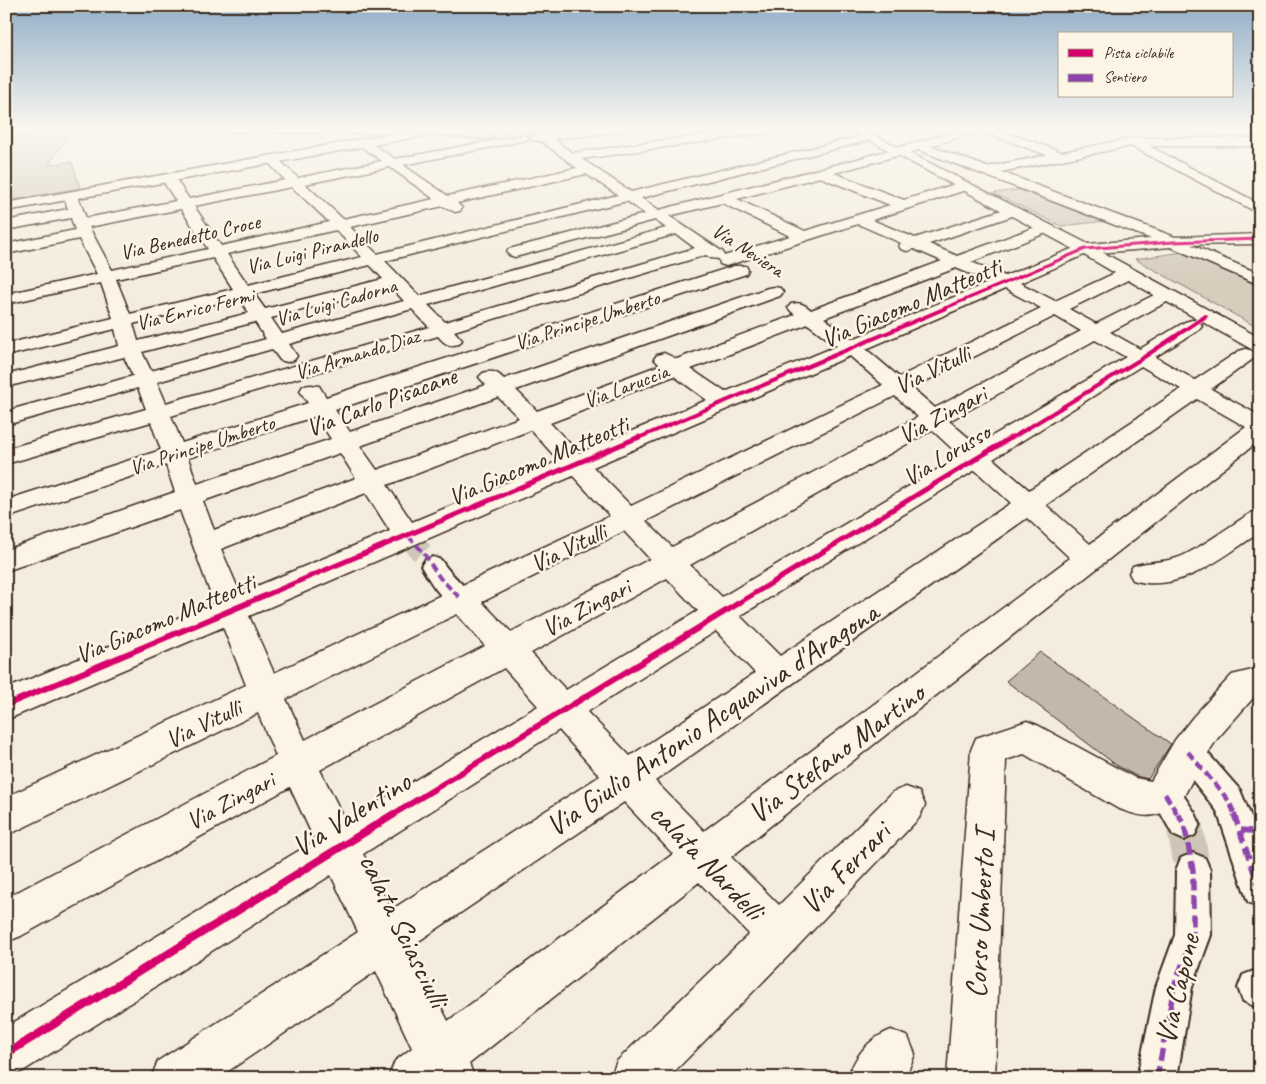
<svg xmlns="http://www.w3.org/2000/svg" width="1266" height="1084" viewBox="0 0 1266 1084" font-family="Caveat,sans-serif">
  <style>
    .green { fill: #d6cdbd; stroke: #887c6e }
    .building { fill: #c3b9aa; stroke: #3b2a1e }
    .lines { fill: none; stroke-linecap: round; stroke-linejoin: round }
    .pedestrian-tunnel-far1 { stroke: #cfc6b7; stroke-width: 22; stroke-dasharray: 22 11; stroke-linecap: butt }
    .pedestrian-tunnel { stroke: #cfc6b7; stroke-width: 36; stroke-dasharray: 36 18; stroke-linecap: butt }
    .pedestrian-casing { stroke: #3b2a1e; stroke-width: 4 }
    .minor-casing { stroke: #3b2a1e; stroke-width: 3 }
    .tertiary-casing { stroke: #3b2a1e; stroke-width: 3 }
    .pedestrian { fill: #fcf5e5; fill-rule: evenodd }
    .minor { fill: #fcf5e5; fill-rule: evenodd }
    .tertiary { fill: #fcf5e5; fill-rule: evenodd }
    .quiet-far2 { stroke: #8e44ad; stroke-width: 4; stroke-dasharray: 8 4; stroke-linecap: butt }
    .quiet-far1 { stroke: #8e44ad; stroke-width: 4.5; stroke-dasharray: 9 4.5; stroke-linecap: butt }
    .quiet { stroke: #8e44ad; stroke-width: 5.5; stroke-dasharray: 12 5.5; stroke-linecap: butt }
    .cycleway-far4-casing { stroke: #fcf5e5; stroke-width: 5 }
    .cycleway-far3-casing { stroke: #fcf5e5; stroke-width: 6 }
    .cycleway-far2-casing { stroke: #fcf5e5; stroke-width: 8 }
    .cycleway-far1-casing { stroke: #fcf5e5; stroke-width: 9 }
    .cycleway-casing { stroke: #fcf5e5; stroke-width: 11 }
    .cycleway-far4 { stroke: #d6006c; stroke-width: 3 }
    .cycleway-far3 { stroke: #d6006c; stroke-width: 4 }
    .cycleway-far2 { stroke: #d6006c; stroke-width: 5 }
    .cycleway-far1 { stroke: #d6006c; stroke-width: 6 }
    .cycleway { stroke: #d6006c; stroke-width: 8 }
    .labels { text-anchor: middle; stroke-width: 5; stroke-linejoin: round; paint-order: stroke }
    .far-street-label { font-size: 21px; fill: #3b2a1e; stroke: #fcf5e5 }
    .street-label { font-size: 25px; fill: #3b2a1e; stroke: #fcf5e5 }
    .near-street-label { font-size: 30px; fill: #3b2a1e; stroke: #fcf5e5 }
  </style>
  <rect width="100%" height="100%" fill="#f4eddd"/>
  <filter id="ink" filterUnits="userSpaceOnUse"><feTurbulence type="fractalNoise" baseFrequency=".02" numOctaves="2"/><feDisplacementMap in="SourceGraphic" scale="10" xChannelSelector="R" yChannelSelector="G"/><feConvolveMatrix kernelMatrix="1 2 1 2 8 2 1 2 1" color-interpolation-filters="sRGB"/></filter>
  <g filter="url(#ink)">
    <!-- green -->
    <g class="green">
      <polygon points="534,128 539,134 523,136 470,131 469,129"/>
      <polygon points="68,136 49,164 72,162 80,188 6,201 6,141"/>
      <polygon points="1024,189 1107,221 1061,226 994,193"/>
      <polygon points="1183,252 1260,286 1260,329 1135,259"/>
    </g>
    <!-- building -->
    <polygon class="building" points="1040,652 1171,744 1148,779 1136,776 1116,765 1006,681"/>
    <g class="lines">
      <!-- pedestrian-tunnel-far1 -->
      <polyline class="pedestrian-tunnel-far1" points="408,536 433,566"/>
      <!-- pedestrian-tunnel -->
      <polyline class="pedestrian-tunnel" points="1184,824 1193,870"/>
      <!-- pedestrian casing -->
      <g class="pedestrian-casing">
        <g id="pedestrian">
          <path d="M433,557L441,560C450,575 465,584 473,599L470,606C447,613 431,583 421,566L425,560Z"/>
          <polygon points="1188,739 1198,742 1240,790 1252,819 1260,839 1260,907 1248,902 1217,811 1178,762 1173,752 1178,742"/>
          <polygon points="1165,779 1176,784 1195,813 1200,824 1195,835 1184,840 1173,835 1150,794 1154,784"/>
          <polygon points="1193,853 1205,858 1210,870 1211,935 1192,987 1177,1078 1137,1078 1156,987 1175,935 1176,870 1181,858"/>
          <polygon points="1256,970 1260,971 1260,1009 1243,1001 1238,988 1243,975"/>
        </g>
      </g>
      <!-- minor casing -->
      <g class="minor-casing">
        <g id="minor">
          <polygon points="25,128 44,128 42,130 6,139 6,132"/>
          <polygon points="191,128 430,128 488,133 494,136 488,139 426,134 197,131"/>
          <path d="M533,128H545L548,133L595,128H630L624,131L554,139L572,153L754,128L777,129L771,132L582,159L631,192L870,134L876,137L874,139L641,198L659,210L854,160L967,128H976L978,130L976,132L931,146L987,167L1047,155L981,131L980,128H993L1062,152L1133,138H1260V146H1149L1260,204V214L1131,146L1001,172L1175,237L1260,234V244L1167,245L919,150L834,173L904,200L959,183H969L971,186L969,189L872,220L915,238L1008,208H1018L1020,211L1018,214L929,244L957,256L1041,225H1051L1054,228L1051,231L971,262L1005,276L1079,246H1091L1260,338V352L1253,350L1167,302L1110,332L1140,349L1185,322L1192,320L1199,322L1202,326L1199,330L1155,357L1195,380L1239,351L1246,349L1253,351L1256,355L1253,359L1211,389L1260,416V440L731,857L779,905L893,792L906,787L919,792L925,805L919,818L794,950L668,1078H610L617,1061L749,934L699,882L469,1064L475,1078H388L395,1061L412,1048L376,971L218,1078H151L158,1061L358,932L331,875L23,1071L6,1078V1027L315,841L290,787L21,936L6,942V898L276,756L258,713L6,836V797L246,685L223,627L6,720V689L214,603L180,510L6,571V550L175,492L166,465L6,518V500L161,450L151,422L6,464V449L146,409L138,388L6,425V411L133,376L124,357L6,387V375L119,346L115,329L6,356V344L113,318L101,283L6,304V294L97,274L79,239L6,254V244L75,230L71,218L6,230V221L68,209L64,196L71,192L78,196L86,218L176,201L161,178L168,174L173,175L189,199L285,180L265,159L271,155L275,156L298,178L382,161L359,145L357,142L359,139L363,138L395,159L522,135L526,136L528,138L526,140L522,141L403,165L448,196L577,168L541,141L532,140L530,138L532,136L537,134ZM390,167L434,199L343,219L305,184ZM586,174L618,195L377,254L350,227L443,206L455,212L460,211L462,208L457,203ZM820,177L890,205L805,231L737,199ZM292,187L329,222L221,246L194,206ZM627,201L645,214L509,249L507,252L509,255L515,257L655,220L666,228L419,296L385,261ZM722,203L790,236L724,256L723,252L669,216ZM181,209L208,249L112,270L89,227ZM858,224L901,243L899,246L901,249L907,251L914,249L942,261L811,310C804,304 800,302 791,304L788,308L795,315L677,359L664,353L657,355L654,359L660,365L537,411L516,390L780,296L783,292L780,288L774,287L768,288L504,379C497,372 492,370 483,373L479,377L486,385L350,432L335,410L746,274L748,270L746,266H734L326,397L319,386L311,385L303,386L300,391L308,403L182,443L171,416L438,336C445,344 448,347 459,344L462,340L454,331L706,255L711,258L719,259L720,264L726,266ZM336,230L362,257L248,285L227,254ZM676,234L695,248L445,322L428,305ZM1084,255L1115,273L1055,301L1020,283ZM213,258L233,289L130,314L116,279ZM370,265L383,279L265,309L254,294ZM956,268L990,282L853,339L824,318ZM1128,280L1154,295L1096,324L1069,309ZM391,287L404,301L282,334L271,318ZM1005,289L1041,308L899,377L866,349ZM239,298L249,313L138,341L133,324ZM412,309L429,327L166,403L157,382L272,349L280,360L287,362L294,360L297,356L289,344ZM1055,316L1081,331L935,408L912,388ZM255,322L266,339L151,371L142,352ZM808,324L837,346L725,392L691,369ZM1095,340L1126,357L977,445L949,421ZM850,356L883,385L631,506L593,467ZM1141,366L1181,389L1029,490L993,459ZM674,376L707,400L579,453L550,423ZM895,396L918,417L672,547L646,521ZM498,397L519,418L377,470L360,446ZM1197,399L1246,427L1090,544L1046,505ZM316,416L331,439L197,484L188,458ZM531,430L559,461L412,522L387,485ZM932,430L960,456L722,597L690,565ZM340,453L356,478L214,530L203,501ZM975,470L1011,503L780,656L740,616ZM573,476L610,516L274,673L249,616ZM366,493L390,531L240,593L221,549ZM1027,518L1070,558L704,831L655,781ZM624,531L650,559L511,632L482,602ZM667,578L698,611L566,690L531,653ZM457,614L485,646L305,740L286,699ZM716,631L755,673L630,756L587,712ZM504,668L538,706L346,822L320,770ZM559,730L600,776L391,910L363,854ZM624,802L673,854L448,1021L410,947Z"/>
          <path d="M1260,510V532C1224,556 1179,595 1133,580L1129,573L1133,566C1149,561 1166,563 1182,556C1202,547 1231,525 1251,513Z"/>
          <path d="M1260,668V696L1254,697L1217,739L1201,764L1178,807C1150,818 1146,819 1117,808L1024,754L1006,760L995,1078H947L971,750L976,738L1027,721L1039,726L1135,778L1151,781L1175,740L1193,717L1232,675Z"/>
          <path d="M891,1030L908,1037L915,1054L908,1071L902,1078H847C857,1054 867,1040 891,1030Z"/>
        </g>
      </g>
      <!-- tertiary casing -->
      <g class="tertiary-casing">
        <g id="tertiary">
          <polygon points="424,128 457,128 451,131 6,211 6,203"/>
          <polygon points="847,128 861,128 1088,244 1173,237 1260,274 1260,285 1171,247 1085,254 1079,252"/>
        </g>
      </g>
      <!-- pedestrian -->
      <use href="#pedestrian" class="pedestrian"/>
      <!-- minor -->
      <use href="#minor" class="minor"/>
      <!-- tertiary -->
      <use href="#tertiary" class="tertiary"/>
      <!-- quiet-far2 -->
      <polyline class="quiet-far2" points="408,536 423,552 440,578 461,599"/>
      <!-- quiet-far1 -->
      <g class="quiet-far1">
        <polyline points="1188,752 1229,801 1235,815"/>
        <polyline points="1165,794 1178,815"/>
      </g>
      <!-- quiet -->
      <g class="quiet">
        <polyline points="1234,814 1260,890"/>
        <polyline points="1241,830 1260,832"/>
        <polyline points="1256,988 1260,991"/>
        <polyline points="1157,1078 1174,987 1193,935 1193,870 1184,824 1178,814"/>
      </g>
      <!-- cycleway-far4 casing -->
      <g class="cycleway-far4-casing">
        <polyline id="cycleway-far4" points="943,309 1085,249 1173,242 1260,239"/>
      </g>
      <!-- cycleway-far3 casing -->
      <g class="cycleway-far3-casing">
        <g id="cycleway-far3">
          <polyline points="636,439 946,308"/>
          <polyline points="1010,439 1141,359 1206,316"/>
        </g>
      </g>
      <!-- cycleway-far2 casing -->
      <g class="cycleway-far2-casing">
        <g id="cycleway-far2">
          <polyline points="245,604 639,437"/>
          <polyline points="737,604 1012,437"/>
        </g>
      </g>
      <!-- cycleway-far1 casing -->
      <g class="cycleway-far1-casing">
        <g id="cycleway-far1">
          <polyline points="6,705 248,603"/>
          <polyline points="392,815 739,603"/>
        </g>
      </g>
      <!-- cycleway casing -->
      <g class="cycleway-casing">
        <polyline id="cycleway" points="6,1054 394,814"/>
      </g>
      <!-- cycleway-far4 -->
      <use href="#cycleway-far4" class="cycleway-far4"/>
      <!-- cycleway-far3 -->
      <use href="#cycleway-far3" class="cycleway-far3"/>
      <!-- cycleway-far2 -->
      <use href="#cycleway-far2" class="cycleway-far2"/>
      <!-- cycleway-far1 -->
      <use href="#cycleway-far1" class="cycleway-far1"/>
      <!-- cycleway -->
      <use href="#cycleway" class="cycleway"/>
    </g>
  </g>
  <!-- sky -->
  <linearGradient id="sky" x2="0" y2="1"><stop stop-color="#91aec7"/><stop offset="0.46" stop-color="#faf7f0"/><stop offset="1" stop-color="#faf7f0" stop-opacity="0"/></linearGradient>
  <rect width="1266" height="280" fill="url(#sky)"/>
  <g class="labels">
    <!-- far-street labels -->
    <g class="far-street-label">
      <text transform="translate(190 237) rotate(-13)" y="7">Via Benedetto Croce</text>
      <text transform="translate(748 250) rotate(33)" y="7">Via Neviera</text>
      <text transform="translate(312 251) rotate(-14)" y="7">Via Luigi Pirandello</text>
      <text transform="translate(336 302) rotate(-16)" y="7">Via Luigi Cadorna</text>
      <text transform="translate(195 309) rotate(-14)" y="7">Via Enrico Fermi</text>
      <text transform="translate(587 320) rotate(-18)" y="7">Via Principe Umberto</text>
      <text transform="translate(357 354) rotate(-17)" y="7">Via Armando Diaz</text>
      <text transform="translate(626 386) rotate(-21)" y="7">Via Laruccia</text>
      <text transform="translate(202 445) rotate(-18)" y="7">Via Principe Umberto</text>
    </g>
    <!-- street labels -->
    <g class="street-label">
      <text transform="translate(911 302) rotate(-23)" y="9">Via Giacomo Matteotti</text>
      <text transform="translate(932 369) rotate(-26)" y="9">Via Vitulli</text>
      <text transform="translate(381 401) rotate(-20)" y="9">Via Carlo Pisacane</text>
      <text transform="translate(942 414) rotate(-28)" y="9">Via Zingari</text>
      <text transform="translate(946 454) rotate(-31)" y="9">Via Lorusso</text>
      <text transform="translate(538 460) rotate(-23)" y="9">Via Giacomo Matteotti</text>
      <text transform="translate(568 547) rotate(-26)" y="9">Via Vitulli</text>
      <text transform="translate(586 607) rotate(-28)" y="9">Via Zingari</text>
      <text transform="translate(165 618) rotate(-23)" y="9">Via Giacomo Matteotti</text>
      <text transform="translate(203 723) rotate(-26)" y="9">Via Vitulli</text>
      <text transform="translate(230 800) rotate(-28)" y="9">Via Zingari</text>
    </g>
    <!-- near-street labels -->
    <g class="near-street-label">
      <text transform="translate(712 719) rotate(-34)" y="10">Via Giulio Antonio Acquaviva d'Aragona</text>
      <text transform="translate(836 753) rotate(-37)" y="10">Via Stefano Martino</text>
      <text transform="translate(351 814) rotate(-32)" y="10">Via Valentino</text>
      <text transform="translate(707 861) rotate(46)" y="10">calata Nardelli</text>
      <text transform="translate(845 868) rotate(-46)" y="10">Via Ferrari</text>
      <text transform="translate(980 914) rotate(-87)" y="10">Corso Umberto I</text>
      <text transform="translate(404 930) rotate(64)" y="10">calata Sciasciulli</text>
      <text transform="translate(1177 989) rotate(-77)" y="10">Via Capone</text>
    </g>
  </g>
  <!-- margin -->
  <rect width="1266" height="1084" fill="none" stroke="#fcf5e5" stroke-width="25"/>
  <rect x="12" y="12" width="1241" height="1059" fill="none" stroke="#3b2a1e" stroke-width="2" filter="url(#ink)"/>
  <!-- legend -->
  <rect x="1058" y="32" width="175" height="65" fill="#fcf5e5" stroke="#afa495"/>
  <rect x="1068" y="49" width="25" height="8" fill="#d6006c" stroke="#afa495"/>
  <text x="1104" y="58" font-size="15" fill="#3b2a1e">Pista ciclabile</text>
  <rect x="1068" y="74" width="25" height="8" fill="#8e44ad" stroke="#afa495"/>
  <text x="1104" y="82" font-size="15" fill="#3b2a1e">Sentiero</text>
</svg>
